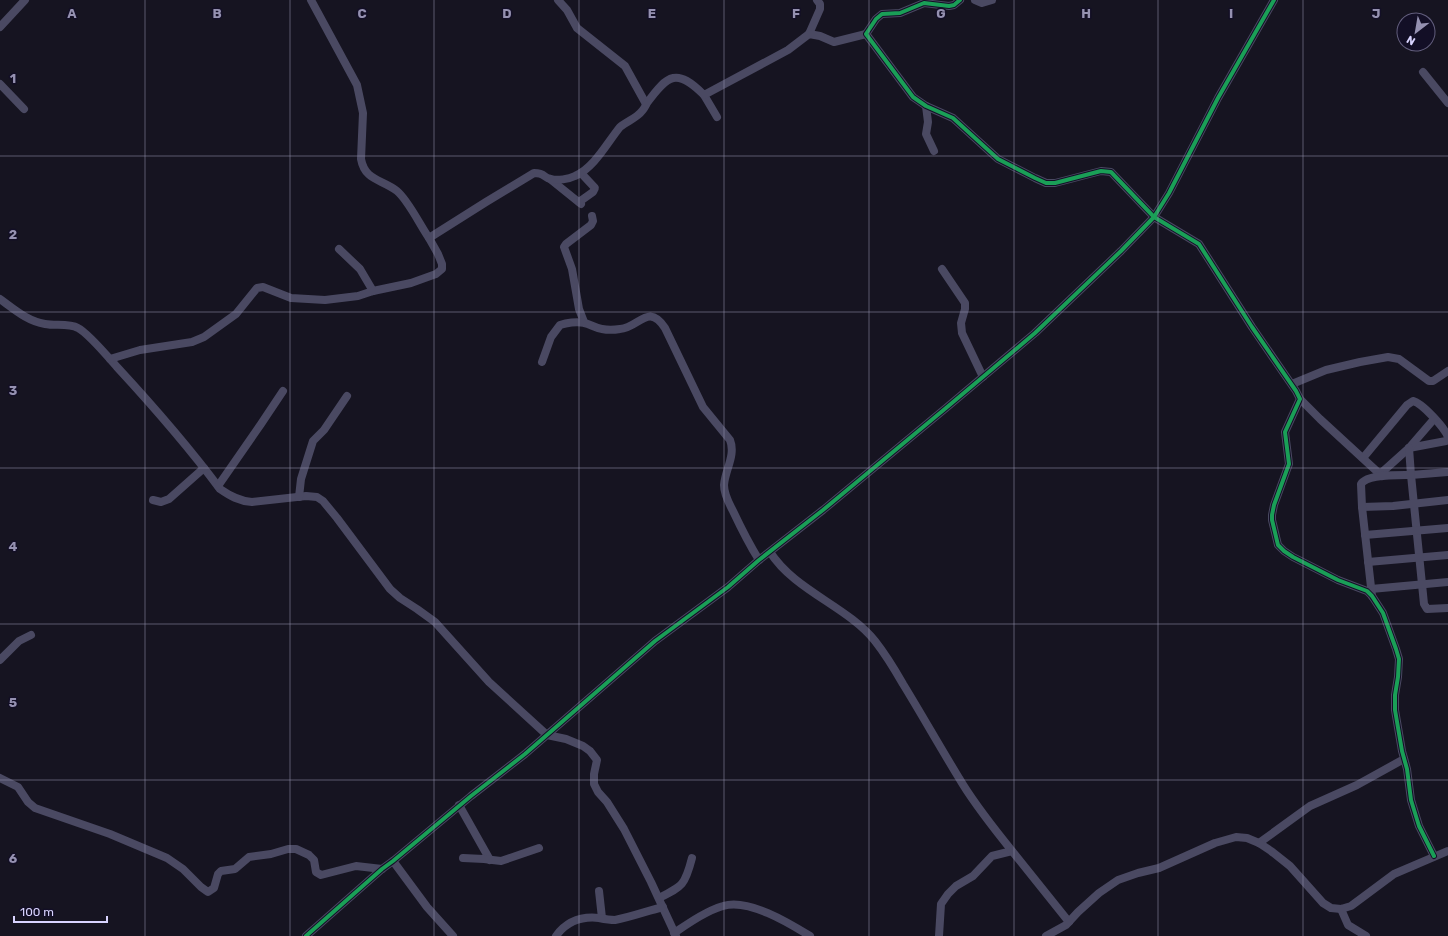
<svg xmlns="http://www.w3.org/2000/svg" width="1448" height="936" viewBox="0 0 1448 936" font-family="Rubik,sans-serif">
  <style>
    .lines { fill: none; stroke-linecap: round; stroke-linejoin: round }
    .minor { stroke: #4a4962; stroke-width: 8 }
    .cycleway-casing { stroke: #130f26; stroke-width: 6 }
    .cycleway { stroke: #1a9f57; stroke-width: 4 }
    .grid { fill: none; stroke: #9591b1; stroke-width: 1; stroke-opacity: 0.55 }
    .grid-label { font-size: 13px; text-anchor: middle; font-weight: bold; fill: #9591b1; stroke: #130f26; stroke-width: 3; stroke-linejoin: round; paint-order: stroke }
  </style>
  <rect width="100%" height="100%" fill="#161421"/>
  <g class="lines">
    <!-- minor -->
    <g class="minor">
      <path d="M311,0L357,85L363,113L361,159C365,181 382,179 397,191C408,200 420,225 429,238"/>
      <polyline points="558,0 567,10 577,28 625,66 646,104"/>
      <polyline points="960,0 954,5 949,6 924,3 900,13 882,14 876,19 866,34 913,97 926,106 953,118 998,159 1035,178 1046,183 1055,183 1101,171 1111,172 1154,217 1199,244 1252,327 1296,391 1300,399 1285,432 1289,464 1274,505 1272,515 1272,520 1278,545 1284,551 1293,557 1338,580 1367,591 1372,596 1383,613 1396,649 1399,659 1398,677 1395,695 1395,710 1402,751 1407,769 1411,800 1419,826 1434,856"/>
      <polyline points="975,0 982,3 992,0"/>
      <polyline points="0,27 25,0"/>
      <polyline points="809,34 820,9 820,4 817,0"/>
      <polyline points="1423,72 1448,103"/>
      <polyline points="0,84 24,109"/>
      <polyline points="704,95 717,117"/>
      <polyline points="926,106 928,122 926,134 934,151"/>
      <polyline points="550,179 581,204"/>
      <polyline points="579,202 593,192 595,188 581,173"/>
      <polyline points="339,249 360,269 373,291"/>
      <polyline points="942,269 965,303 965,309 961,323 962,333 983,377"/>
      <path d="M0,299C14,309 27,321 45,324C55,326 69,323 78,328C88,333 109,358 117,367C153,406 188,446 220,489C230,496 239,501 252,502L306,496L317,497L323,501L337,518L390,589L400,598L417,609L435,622L489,682L547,735L566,739L583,746L590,751L597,760L594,774V784L598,792L607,802L624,829L651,882L676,936"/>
      <polyline points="584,322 579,309 572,269 564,247 566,244 591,225 593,221 592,216"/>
      <path d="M110,359L140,350L192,342L204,337L236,314L257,288L263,287L291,298L325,300L358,296L373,291L411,283L436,274L442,269V264L438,254L429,238L486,202L534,173C546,173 543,178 551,179C557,181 569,179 575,176C594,168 607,143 620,127C627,121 637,118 642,111C644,109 646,105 647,103C668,74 677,68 704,95L788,50L809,34L820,36L834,42L866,34"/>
      <path d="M542,362L551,337L560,325C566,323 577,321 584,323C590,324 595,328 602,329C607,330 614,330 620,329C639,328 648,302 665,328L703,407L730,440C736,455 725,470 724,485C724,495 729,503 733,511C741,528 749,544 759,560"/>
      <polyline points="1292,384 1326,370 1360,362 1388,357 1399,359 1429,381 1433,381 1448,371"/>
      <polyline points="1300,399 1320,419 1382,476"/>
      <polyline points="1409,448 1446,441 1448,438"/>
      <path d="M1363,458L1407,405L1413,401C1422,403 1445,428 1448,437"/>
      <polyline points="1448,472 1411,475 1424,604 1427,609 1448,608"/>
      <polyline points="1380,474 1409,448 1434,419"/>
      <polyline points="218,486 261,424 283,391"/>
      <polyline points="299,497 301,479 313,441 324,430 347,396"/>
      <polyline points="153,500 161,502 169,499 204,468"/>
      <polyline points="1362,507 1393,506 1448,500"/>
      <polyline points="1365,535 1448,528"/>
      <path d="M770,552C795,591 847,606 875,641C886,655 895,670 903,684C922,715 940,747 959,778C974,804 993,827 1012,851L992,856L973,876L956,886L948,894L941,904L939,936"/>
      <polyline points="1368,562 1448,555"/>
      <polyline points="1371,589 1448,582"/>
      <path d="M1372,596L1362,507L1361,484C1367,474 1399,475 1411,475L1409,448"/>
      <polyline points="0,660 19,641 31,635"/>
      <polyline points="0,778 18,787 28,802 35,808 110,834 167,858 183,869 201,887 208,892 214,888 218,874 221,871 235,869 249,857 271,854 288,849 296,849 309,855 314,860 316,872 321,875 356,866 382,869"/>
      <polyline points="459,805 490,860"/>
      <polyline points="1259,843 1310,806 1357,785 1404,759"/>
      <polyline points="1012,851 1069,922"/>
      <polyline points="463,858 484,859 501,861 539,848"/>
      <polyline points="393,861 427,907 453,936"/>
      <polyline points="599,891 602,918"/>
      <path d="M659,898C683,886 685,885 692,858"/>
      <polyline points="1341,909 1348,925 1366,936"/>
      <path d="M674,933C689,923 706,911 723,906C748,898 789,923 810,936"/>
      <polyline points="306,936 382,869 393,861 471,796 525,754 655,641 728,587 759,560 823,510 946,408 1035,333 1121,251 1154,217 1169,193 1218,98 1274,0"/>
      <path d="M556,936C567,921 581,916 599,918C604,919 610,920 615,920C631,917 647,911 663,907"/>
      <polyline points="1046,936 1066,925 1078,912 1099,893 1118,880 1138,873 1159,868 1215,843 1236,837 1247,838 1259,843 1271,851 1290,866 1323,903 1331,908 1341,909 1351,906 1394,874 1448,851"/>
    </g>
    <!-- cycleway casing -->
    <g class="cycleway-casing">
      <g id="cycleway">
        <polyline points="960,0 954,5 949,6 924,3 900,13 882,14 876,19 866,34 913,97 926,106 953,118 998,159 1035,178 1046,183 1055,183 1101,171 1111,172 1154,217 1199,244 1252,327 1296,391 1300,399 1285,432 1289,464 1274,505 1272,515 1272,520 1278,545 1284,551 1293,557 1338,580 1367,591 1372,596 1383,613 1396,649 1399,659 1398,677 1395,695 1395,710 1402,751 1407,769 1411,800 1419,826 1434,856"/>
        <polyline points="306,936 382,869 393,861 471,796 525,754 655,641 728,587 759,560 823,510 946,408 1035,333 1121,251 1154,217 1169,193 1218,98 1274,0"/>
      </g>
    </g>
    <!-- cycleway -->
    <use href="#cycleway" class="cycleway"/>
  </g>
  <!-- grid -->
  <path class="grid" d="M145,0V936M290,0V936M434,0V936M579,0V936M724,0V936M869,0V936M1014,0V936M1158,0V936M1303,0V936M0,156H1448M0,312H1448M0,468H1448M0,624H1448M0,780H1448"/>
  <g class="grid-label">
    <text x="72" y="18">A</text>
    <text x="217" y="18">B</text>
    <text x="362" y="18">C</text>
    <text x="507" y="18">D</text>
    <text x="652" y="18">E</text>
    <text x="796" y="18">F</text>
    <text x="941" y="18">G</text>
    <text x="1086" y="18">H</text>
    <text x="1231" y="18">I</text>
    <text x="1376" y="18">J</text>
    <text x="13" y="83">1</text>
    <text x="13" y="239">2</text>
    <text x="13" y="395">3</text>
    <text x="13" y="551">4</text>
    <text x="13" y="707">5</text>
    <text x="13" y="863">6</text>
  </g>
  <!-- north arrow -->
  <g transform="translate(1416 32) rotate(211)"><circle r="19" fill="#130f26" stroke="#625e7d"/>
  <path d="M0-3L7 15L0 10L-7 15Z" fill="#9591b1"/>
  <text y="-6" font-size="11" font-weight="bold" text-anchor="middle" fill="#d9d4ff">N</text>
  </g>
  <!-- scale -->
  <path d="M14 916v6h93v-6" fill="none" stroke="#d9d4ff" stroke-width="2"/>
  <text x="20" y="916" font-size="12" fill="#d9d4ff" stroke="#130f26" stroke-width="3" paint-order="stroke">100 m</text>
</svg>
